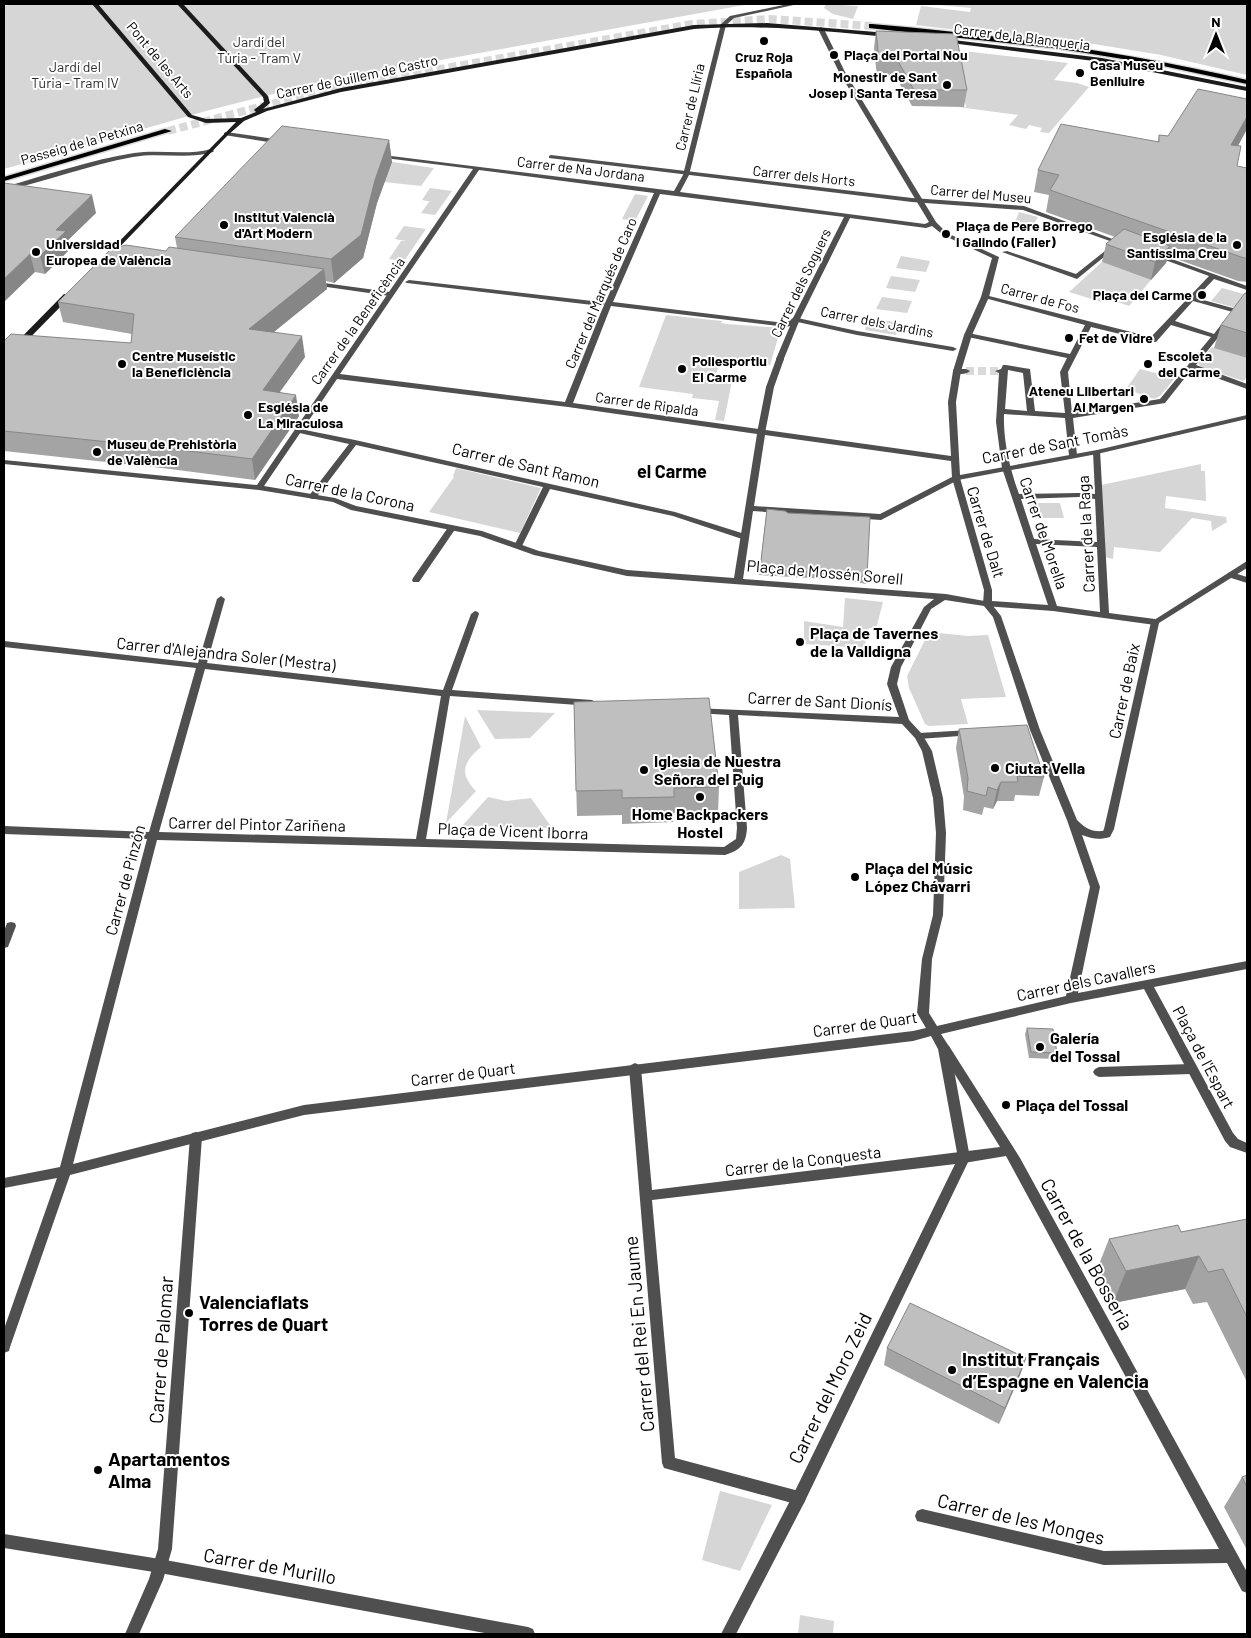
<svg xmlns="http://www.w3.org/2000/svg" width="1251" height="1638" viewBox="0 0 1251 1638" font-family="Barlow,sans-serif">
  <style>
    .green { fill: #d6d6d6 }
    .lines { fill: none; stroke-linecap: round; stroke-linejoin: round }
    .pedestrian-tunnel { stroke: #d9d9d9; stroke-width: 8; stroke-dasharray: 8 4; stroke-linecap: butt }
    .primary-tunnel { stroke: #d9d9d9; stroke-width: 8; stroke-dasharray: 8 4; stroke-linecap: butt }
    .primary-casing { stroke: #dbdbdb; stroke-width: 3 }
    .pedestrian { fill: #4f4f4f; fill-rule: evenodd }
    .minor { fill: #4f4f4f; fill-rule: evenodd }
    .secondary { fill: #1c1c1c; fill-rule: evenodd }
    .primary { fill: #000; fill-rule: evenodd }
    .wall { fill: #a4a4a4 }
    .shaded-wall { fill: #868686 }
    .building { fill: #bfbfbf; stroke: #868686 }
    .poi-dot { fill: #000; stroke: #fff; stroke-width: 2 }
    .labels { text-anchor: middle; stroke-width: 4; stroke-linejoin: round; paint-order: stroke }
    .far-street-label { font-size: 14px; fill: #000; stroke: #fff }
    .far-park-label { font-size: 14px; fill: #2d2d2d; stroke: #fff }
    .far-poi-label { font-size: 14px; font-weight: bold; fill: #000; stroke: #fff; text-anchor: start }
    .street-label { font-size: 16px; fill: #000; stroke: #fff }
    .poi-label { font-size: 16px; font-weight: bold; fill: #000; stroke: #fff; text-anchor: start }
    .neighbourhood-label { font-size: 18px; font-weight: bold; fill: #000; stroke: #fff }
    .near-street-label { font-size: 19px; fill: #000; stroke: #fff }
    .near-poi-label { font-size: 19px; font-weight: bold; fill: #000; stroke: #fff; text-anchor: start }
  </style>
  <rect width="100%" height="100%" fill="#fff"/>
  <!-- green -->
  <g class="green">
    <polygon points="13,4 750,4 324,81 206,111 4,169 4,6"/>
    <polygon points="826,4 858,6 853,19 833,14 824,8"/>
    <polygon points="929,4 1247,4 1247,75 1161,55 1094,44 1080,45 916,25 921,6 970,12 971,8"/>
    <polygon points="954,50 1068,63 1054,80 1077,83 1089,87 1049,133 1040,132 1042,128 1029,125 1026,129 1009,125 1018,115 958,107 966,107"/>
    <polygon points="392,162 434,168 421,186 384,182"/>
    <polygon points="430,188 452,191 435,215 421,213 429,202 432,202 422,200"/>
    <polygon points="635,194 648,196 635,221 622,219"/>
    <polygon points="1019,212 1038,217 1028,233 1009,229 1010,225 1014,225"/>
    <polygon points="404,226 426,229 404,261 389,259 401,241 406,241 395,239"/>
    <polygon points="901,256 930,261 926,272 896,268"/>
    <polygon points="1102,262 1151,280 1129,306 1106,298 1101,302 1069,292"/>
    <polygon points="891,276 920,280 915,292 886,288"/>
    <polygon points="1222,288 1247,295 1247,311 1211,301"/>
    <polygon points="882,297 912,301 907,313 876,309"/>
    <polygon points="666,315 722,321 721,323 727,324 781,328 770,365 721,359 716,374 733,376 724,421 715,420 719,401 692,398 693,394 639,387"/>
    <polygon points="870,318 901,323 896,335 865,330"/>
    <polygon points="1212,347 1247,358 1247,377 1243,381 1201,367 1198,363"/>
    <polygon points="1140,369 1175,378 1160,396 1154,399 1126,389"/>
    <polygon points="1201,464 1201,471 1205,471 1206,501 1166,496 1165,508 1226,517 1227,522 1212,531 1211,521 1192,518 1160,552 1114,547 1113,559 1105,557 1101,485"/>
    <polygon points="456,468 541,488 520,533 429,512 454,477 453,476"/>
    <polygon points="1030,503 1060,503 1064,518 1034,518"/>
    <polygon points="845,598 883,602 876,629 869,628 864,648 804,644 804,621 843,627"/>
    <polygon points="929,632 968,636 988,635 1006,697 961,699 968,724 929,726 925,724 909,688 907,676"/>
    <polygon points="477,710 555,713 530,738 495,739"/>
    <path d="M465,716L481,747C463,762 459,774 476,791L446,823Z"/>
    <polygon points="488,797 506,801 531,798 552,828 462,826"/>
    <polygon points="781,855 790,859 795,908 739,909 739,872"/>
    <polygon points="720,1491 772,1505 740,1571 702,1560"/>
    <polygon points="800,1615 834,1621 833,1634 798,1634"/>
  </g>
  <g class="lines">
    <!-- pedestrian-tunnel -->
    <polyline class="pedestrian-tunnel" points="966,371 999,371"/>
    <!-- primary-tunnel -->
    <polyline class="primary-tunnel" points="168,131 328,89 692,24 770,19 872,26"/>
    <!-- primary casing -->
    <g class="primary-casing">
      <g id="primary">
        <path d="M872,24C998,35 1123,51 1247,80V84L1154,64L1061,49L869,28V24Z"/>
        <polygon points="165,129 172,131 4,181 4,177"/>
      </g>
    </g>
    <!-- pedestrian -->
    <g class="pedestrian">
      <polygon points="788,4 798,4 734,18 725,26 720,25 730,16"/>
      <polygon points="551,155 912,198 1024,206 1126,244 1121,245 1023,210 912,202 549,158 549,156"/>
      <polygon points="1110,247 1115,248 1077,279 1002,252 1007,251 1076,274"/>
      <path d="M1154,254H1158L1247,286V290L1214,279L1196,298L1247,312V316L1193,301L1175,321L1214,334L1223,322H1229L1230,324L1220,339H1217L1196,365L1247,384V389L1192,369L1165,403L1073,418L1077,455L1073,457L1069,455L1065,418L1004,414C1003,441 1010,469 1019,494L1079,493L1095,494L1093,452L1097,450H1100L1109,613L1155,619L1159,622L1155,625L1053,611L984,606L983,604L984,590L952,478L956,476L960,478L992,590V601L1048,605L1002,468L996,422L999,373L995,371L1001,369L1003,365H1006L1030,369L1035,411L1065,413L1060,372L1067,358L968,337L964,335L968,333L1070,354L1085,325L981,297L985,295L1151,337L1209,276L1154,256ZM1171,325L1211,337L1160,399L1072,413L1068,372L1091,327L1153,342H1156ZM1008,370L1023,373L1027,411L1005,409ZM1079,497L1095,499L1097,542L1034,539L1021,499ZM1036,544L1097,547L1100,612L1057,606Z"/>
      <polygon points="409,280 601,302 605,304 601,306 407,283 405,282"/>
      <polygon points="324,283 390,292 394,294 390,296 327,287 324,287"/>
      <polygon points="793,317 857,331 953,347 957,349 953,351 857,335 793,321"/>
      <polygon points="777,357 783,357 784,359 774,387 765,433 761,435 757,433 766,387"/>
      <path d="M954,369H966L970,371C966,375 957,375 953,371Z"/>
      <polygon points="295,428 355,440 675,512 748,535 749,537 745,540 673,516 550,489 522,546 518,549 514,546 543,487 356,445 315,499 312,499 308,497 349,444 295,432"/>
      <polygon points="452,525 456,528 419,582 413,582 412,580 413,578 449,526"/>
      <polygon points="1231,572 1247,577 1247,583 1228,577 1227,575 1228,573"/>
      <polygon points="970,730 973,731 975,733 973,735 919,739 914,736 919,733"/>
      <polygon points="11,922 15,923 16,926 8,947 4,948 4,931 7,923"/>
      <polygon points="945,1044 949,1046 1020,1158 1247,1572 1247,1593 1242,1591 1227,1563 1104,1565 917,1521 915,1516 917,1511 922,1509 1104,1551 1219,1549 1006,1156 964,1163 652,1200 675,1458 799,1491 804,1493 806,1498 804,1503 799,1505 664,1468 662,1463 629,1068 631,1065 635,1063 639,1065 641,1068 652,1190 1000,1147 941,1052 939,1049 941,1046"/>
      <polygon points="1191,1064 1195,1066 1197,1069 1195,1072 1191,1074 1099,1077 1095,1075 1093,1072 1095,1069 1099,1067"/>
      <polygon points="196,1132 200,1133 202,1137 172,1549 163,1580 139,1634 125,1634 149,1579 158,1549 190,1137 192,1133"/>
    </g>
    <!-- minor -->
    <g class="minor">
      <path d="M721,24L726,25L689,175L680,192L925,224L929,222L839,72L818,29L821,27L824,29L845,72L936,222L947,233L999,257L989,297L972,335L961,371L956,402L960,475L1097,450L1247,415V419L1097,454L958,480L881,520L753,511L743,579L946,594L990,602L1001,616L1040,730L1077,820C1085,828 1091,832 1103,831L1104,829L1151,622L1247,561V568L1159,623L1114,829L1110,837C1100,840 1092,839 1082,835L1100,887L1078,993L1247,961V969L1154,987L1233,1133L1238,1139L1247,1143V1153L1230,1147L1225,1141L1144,989L1071,1003L941,1034L950,1048L970,1158L804,1503L736,1634H721L794,1493L958,1158L938,1049L931,1036L913,1041L304,1115L70,1175L10,1347L9,1351L4,1353V1329L57,1178L4,1188V1178L60,1167L147,839L4,834V826L149,832L196,668L4,647V641L198,663L217,599L221,596L225,599L207,663L443,690L471,614L475,611L478,612L479,614L452,690L592,700L597,703L592,706L450,696L426,839L724,847L736,839L737,828L729,715L696,713L693,712L691,710L693,708L899,717L887,684L891,667L924,607L934,599L627,576L534,555L480,536L351,510L333,502L259,490L4,464V460L257,485L473,169L377,157L374,155L375,154L674,191L683,175ZM479,170L654,193L601,312L565,402L340,374ZM660,194L844,217L793,318L785,323L613,302ZM850,218L926,228L932,226L943,235L992,258L981,297L964,335L953,371L948,402L951,456L573,403L611,306L786,327L790,326L776,359L777,361H783L800,319ZM337,379L568,407L757,434L734,578L627,570L539,551L482,531L356,506L335,498L264,486ZM765,435L951,461L952,477L880,514L754,506ZM945,600L984,606L993,617L1030,730L1067,820L1090,887L1066,996L937,1026L929,1013L932,959L943,915L946,833L943,798L932,751L922,734L909,720L897,684L901,667L931,609ZM205,669L441,696L416,839L159,832ZM738,715L902,724L915,738L922,751L933,798L936,833L933,915L922,959L917,1013L926,1028L913,1031L304,1105L73,1164L157,840L725,855C741,850 746,844 747,828Z"/>
      <polygon points="226,132 281,140 284,142 281,144 224,135 224,133"/>
      <path d="M211,149L214,151L213,152C187,160 160,152 133,157C89,165 47,181 4,191V187C47,175 90,160 134,153C160,149 185,156 211,149Z"/>
      <polygon points="4,1534 160,1559 528,1627 533,1629 535,1634 490,1634 160,1573 4,1548"/>
    </g>
    <!-- secondary -->
    <g class="secondary">
      <path d="M92,4H98L192,115L206,119L241,118L256,112L254,110L255,109L264,102L263,97L177,4H183L268,96L270,103L263,109L341,88L694,25L767,23L888,33L891,35L888,37C823,31 759,24 694,29L341,92L267,111L244,121L228,135L108,259L106,260L103,258L104,257L236,122L206,123L188,117Z"/>
      <polygon points="945,39 1102,58 1247,87 1247,91 1102,62 943,42 942,41"/>
      <polygon points="64,294 71,296 7,361 4,361 4,355"/>
    </g>
    <!-- primary -->
    <use href="#primary" class="primary"/>
  </g>
  <!-- wall -->
  <g class="wall">
    <polygon points="876,31 967,90 964,107 912,106 896,77 877,77 874,48"/>
    <polygon points="1247,99 1247,129 1238,146 1237,166 1247,168 1247,282 1238,281 1168,256 1166,263 1151,280 1102,262 1106,244 1115,237 1046,212 1049,195 1034,192 1038,170 1158,142 1159,135 1168,136"/>
    <polygon points="389,140 392,162 377,203 363,258 334,283 326,281 327,289 273,332 305,357 279,393 299,416 255,480 162,468 4,451 4,341 131,343 132,334 63,322 58,302 166,251 177,248 175,237"/>
    <polygon points="4,183 96,213 68,240 70,249 45,274 35,272"/>
    <polygon points="1247,293 1247,358 1214,348 1221,325"/>
    <polygon points="767,509 867,577 866,584 846,580 759,575"/>
    <polygon points="574,702 719,787 718,813 674,813 673,822 622,824 622,815 577,816"/>
    <polygon points="959,729 1044,777 1039,796 1015,795 1014,801 997,801 993,809 984,807 982,815 963,810 964,797 956,748"/>
    <polygon points="1027,1028 1057,1053 1055,1059 1029,1058 1025,1034"/>
    <polygon points="1247,1219 1247,1382 1207,1302 1193,1304 1185,1289 1113,1303 1096,1272 1109,1239 1181,1232"/>
    <polygon points="887,1348 1026,1358 1020,1375 999,1424 884,1365"/>
    <polygon points="1247,1475 1247,1550 1224,1507 1242,1477"/>
  </g>
  <!-- shaded-wall -->
  <g class="shaded-wall">
    <polygon points="1247,117 1247,129 1226,167 1231,145"/>
    <polygon points="389,140 392,162 377,203 363,258 334,283 331,259 375,180"/>
    <polygon points="92,195 96,213 68,240 70,249 45,274 40,256 56,230"/>
    <polygon points="1170,246 1166,263 1151,280 1155,262"/>
    <polygon points="30,254 35,272 4,302 4,279"/>
    <polygon points="324,269 327,289 252,350 249,329"/>
    <polygon points="302,336 305,357 266,411 263,390"/>
    <polygon points="296,395 299,416 255,480 252,459"/>
    <polygon points="1001,782 997,801 993,809 997,790"/>
    <polygon points="1199,1256 1185,1289 1113,1303 1126,1271"/>
    <polygon points="1026,1358 1020,1375 999,1424 1005,1408"/>
  </g>
  <!-- building -->
  <g class="building">
    <polygon points="876,31 956,34 967,90 914,90 898,61 879,60"/>
    <polygon points="1198,89 1247,99 1247,117 1231,145 1241,146 1237,166 1247,168 1247,258 1244,258 1050,190 1059,175 1038,170 1061,124 1159,142 1159,135 1168,136"/>
    <polygon points="282,126 389,140 375,180 361,235 331,259 175,237"/>
    <polygon points="4,183 92,195 56,230 66,231 40,256 30,254 4,279"/>
    <polygon points="1124,229 1170,246 1155,262 1106,244"/>
    <polygon points="126,245 166,251 169,247 324,269 249,329 302,336 263,390 296,395 252,459 157,447 4,431 4,341 11,334 131,343 134,314 58,302 111,249"/>
    <polygon points="1245,293 1247,293 1247,333 1221,325"/>
    <polygon points="767,509 785,511 788,513 870,517 867,577 847,574 760,569"/>
    <polygon points="709,698 719,787 674,788 674,797 622,798 622,790 576,791 574,702"/>
    <polygon points="1027,725 1044,777 1017,776 1018,782 1001,782 997,790 988,787 986,796 967,791 968,778 959,729"/>
    <polygon points="1027,1028 1053,1029 1057,1053 1031,1052"/>
    <polygon points="1247,1219 1247,1317 1223,1269 1208,1272 1199,1256 1126,1271 1109,1239 1178,1225 1181,1232"/>
    <polygon points="910,1303 1026,1358 1005,1408 887,1348"/>
    <polygon points="1247,1475 1247,1487 1242,1477"/>
  </g>
  <!-- markers -->
  <g class="poi-dot">
    <circle cx="764" cy="41" r="5"/>
    <circle cx="834" cy="55" r="5"/>
    <circle cx="1080" cy="73" r="5"/>
    <circle cx="947" cy="85" r="5"/>
    <circle cx="224" cy="225" r="5"/>
    <circle cx="946" cy="234" r="5"/>
    <circle cx="1237" cy="245" r="5"/>
    <circle cx="36" cy="252" r="5"/>
    <circle cx="1202" cy="295" r="5"/>
    <circle cx="1069" cy="338" r="5"/>
    <circle cx="122" cy="364" r="5"/>
    <circle cx="1148" cy="364" r="5"/>
    <circle cx="682" cy="369" r="5"/>
    <circle cx="1144" cy="399" r="5"/>
    <circle cx="248" cy="415" r="5"/>
    <circle cx="97" cy="452" r="5"/>
    <circle cx="800" cy="642" r="5"/>
    <circle cx="995" cy="768" r="5"/>
    <circle cx="644" cy="770" r="5"/>
    <circle cx="700" cy="797" r="5"/>
    <circle cx="855" cy="877" r="5"/>
    <circle cx="1040" cy="1047" r="5"/>
    <circle cx="1006" cy="1105" r="5"/>
    <circle cx="189" cy="1313" r="5"/>
    <circle cx="952" cy="1370" r="5"/>
    <circle cx="98" cy="1470" r="5"/>
  </g>
  <g class="labels">
    <!-- far-street labels -->
    <g class="far-street-label">
      <text transform="translate(1022 37) rotate(7)" y="5">Carrer de la Blanqueria</text>
      <text transform="translate(160 60) rotate(50)" y="5">Pont de les Arts</text>
      <text transform="translate(357 77) rotate(-12)" y="5">Carrer de Guillem de Castro</text>
      <text transform="translate(690 107) rotate(-77)" y="5">Carrer de Llíria</text>
      <text transform="translate(82 143) rotate(-16)" y="5">Passeig de la Petxina</text>
      <text transform="translate(581 169) rotate(7)" y="5">Carrer de Na Jordana</text>
      <text transform="translate(804 176) rotate(6)" y="5">Carrer dels Horts</text>
      <text transform="translate(981 194) rotate(5)" y="5">Carrer del Museu</text>
      <text transform="translate(801 283) rotate(-64)" y="5">Carrer dels Soguers</text>
      <text transform="translate(601 293) rotate(-67)" y="5">Carrer del Marqués de Caro</text>
      <text transform="translate(1040 298) rotate(15)" y="5">Carrer de Fos</text>
      <text transform="translate(358 321) rotate(-55)" y="5">Carrer de la Beneficència</text>
      <text transform="translate(877 322) rotate(11)" y="5">Carrer dels Jardins</text>
      <text transform="translate(647 404) rotate(8)" y="5">Carrer de Ripalda</text>
    </g>
    <!-- far-park labels -->
    <g class="far-park-label">
      <text x="259" y="47">Jardí del<tspan x="259" dy="16">Túria - Tram V</tspan></text>
      <text x="75" y="72">Jardí del<tspan x="75" dy="16">Túria - Tram IV</tspan></text>
    </g>
    <!-- far-poi labels -->
    <g class="far-poi-label">
      <text x="844" y="60">Plaça del Portal Nou</text>
      <text x="764" y="62" text-anchor="middle">Cruz Roja<tspan x="764" dy="16">Española</tspan></text>
      <text x="1090" y="70">Casa Museu<tspan x="1090" dy="16">Benlluire</tspan></text>
      <text x="937" y="82" text-anchor="end">Monestir de Sant<tspan x="937" dy="16">Josep i Santa Teresa</tspan></text>
      <text x="234" y="222">Institut Valencià<tspan x="234" dy="16">d'Art Modern</tspan></text>
      <text x="956" y="231">Plaça de Pere Borrego<tspan x="956" dy="16">i Galindo (Faller)</tspan></text>
      <text x="1227" y="242" text-anchor="end">Església de la<tspan x="1227" dy="16">Santíssima Creu</tspan></text>
      <text x="46" y="249">Universidad<tspan x="46" dy="16">Europea de València</tspan></text>
      <text x="1192" y="300" text-anchor="end">Plaça del Carme</text>
      <text x="1079" y="343">Fet de Vidre</text>
      <text x="132" y="361">Centre Museístic<tspan x="132" dy="16">la Beneficiència</tspan></text>
      <text x="1158" y="361">Escoleta<tspan x="1158" dy="16">del Carme</tspan></text>
      <text x="692" y="366">Poliesportiu<tspan x="692" dy="16">El Carme</tspan></text>
      <text x="1134" y="396" text-anchor="end">Ateneu Llibertari<tspan x="1134" dy="16">Al Margen</tspan></text>
      <text x="258" y="412">Església de<tspan x="258" dy="16">La Miraculosa</tspan></text>
      <text x="107" y="449">Museu de Prehistòria<tspan x="107" dy="16">de València</tspan></text>
    </g>
    <!-- street labels -->
    <g class="street-label">
      <text transform="translate(1055 444) rotate(-11)" y="6">Carrer de Sant Tomàs</text>
      <text transform="translate(526 465) rotate(13)" y="6">Carrer de Sant Ramon</text>
      <text transform="translate(350 492) rotate(12)" y="6">Carrer de la Corona</text>
      <text transform="translate(986 532) rotate(73)" y="6">Carrer de Dalt</text>
      <text transform="translate(1044 533) rotate(71)" y="6">Carrer de Morella</text>
      <text transform="translate(1086 534) rotate(-93)" y="6">Carrer de la Raga</text>
      <text transform="translate(825 572) rotate(5)" y="6">Plaça de Mossén Sorell</text>
      <text transform="translate(226 654) rotate(6)" y="6">Carrer d'Alejandra Soler (Mestra)</text>
      <text transform="translate(1124 691) rotate(-78)" y="6">Carrer de Baix</text>
      <text transform="translate(820 701) rotate(3)" y="6">Carrer de Sant Dionís</text>
      <text transform="translate(257 824) rotate(1)" y="6">Carrer del Pintor Zariñena</text>
      <text transform="translate(513 831) rotate(2)" y="6">Plaça de Vicent Iborra</text>
      <text transform="translate(125 880) rotate(-75)" y="6">Carrer de Pinzón</text>
      <text transform="translate(1086 981) rotate(-12)" y="6">Carrer dels Cavallers</text>
      <text transform="translate(865 1024) rotate(-8)" y="6">Carrer de Quart</text>
      <text transform="translate(1204 1057) rotate(62)" y="6">Plaça de l'Espart</text>
      <text transform="translate(463 1074) rotate(-7)" y="6">Carrer de Quart</text>
      <text transform="translate(803 1161) rotate(-7)" y="6">Carrer de la Conquesta</text>
    </g>
    <!-- poi labels -->
    <g class="poi-label">
      <text x="810" y="639">Plaça de Tavernes<tspan x="810" dy="18">de la Valldigna</tspan></text>
      <text x="654" y="767">Iglesia de Nuestra<tspan x="654" dy="18">Señora del Puig</tspan></text>
      <text x="1005" y="774">Ciutat Vella</text>
      <text x="700" y="820" text-anchor="middle">Home Backpackers<tspan x="700" dy="18">Hostel</tspan></text>
      <text x="865" y="874">Plaça del Músic<tspan x="865" dy="18">López Chávarri</tspan></text>
      <text x="1050" y="1044">Galería<tspan x="1050" dy="18">del Tossal</tspan></text>
      <text x="1016" y="1111">Plaça del Tossal</text>
    </g>
    <!-- neighbourhood labels -->
    <g class="neighbourhood-label">
      <text x="672" y="478">el Carme</text>
    </g>
    <!-- near-street labels -->
    <g class="near-street-label">
      <text transform="translate(1087 1254) rotate(61)" y="7">Carrer de la Bosseria</text>
      <text transform="translate(639 1334) rotate(-95)" y="7">Carrer del Rei En Jaume</text>
      <text transform="translate(161 1350) rotate(-86)" y="7">Carrer de Palomar</text>
      <text transform="translate(830 1388) rotate(-64)" y="7">Carrer del Moro Zeid</text>
      <text transform="translate(1021 1519) rotate(13)" y="7">Carrer de les Monges</text>
      <text transform="translate(270 1566) rotate(10)" y="7">Carrer de Murillo</text>
    </g>
    <!-- near-poi labels -->
    <g class="near-poi-label">
      <text x="199" y="1309">Valenciaflats<tspan x="199" dy="22">Torres de Quart</tspan></text>
      <text x="962" y="1366">Institut Français<tspan x="962" dy="22">d’Espagne en Valencia</tspan></text>
      <text x="108" y="1466">Apartamentos<tspan x="108" dy="22">Alma</tspan></text>
    </g>
  </g>
  <!-- border -->
  <rect width="1251" height="1638" fill="none" stroke="#000000" stroke-width="10"/>
  <!-- north arrow -->
  <g transform="translate(1216 35)" stroke="#ffffff" stroke-width="4" paint-order="stroke">
  <path d="M0-4L9 19L0 12L-9 19Z" fill="#000000"/>
  <text y="-8" font-size="14" font-weight="bold" text-anchor="middle" fill="#000000">N</text>
  </g>
</svg>
